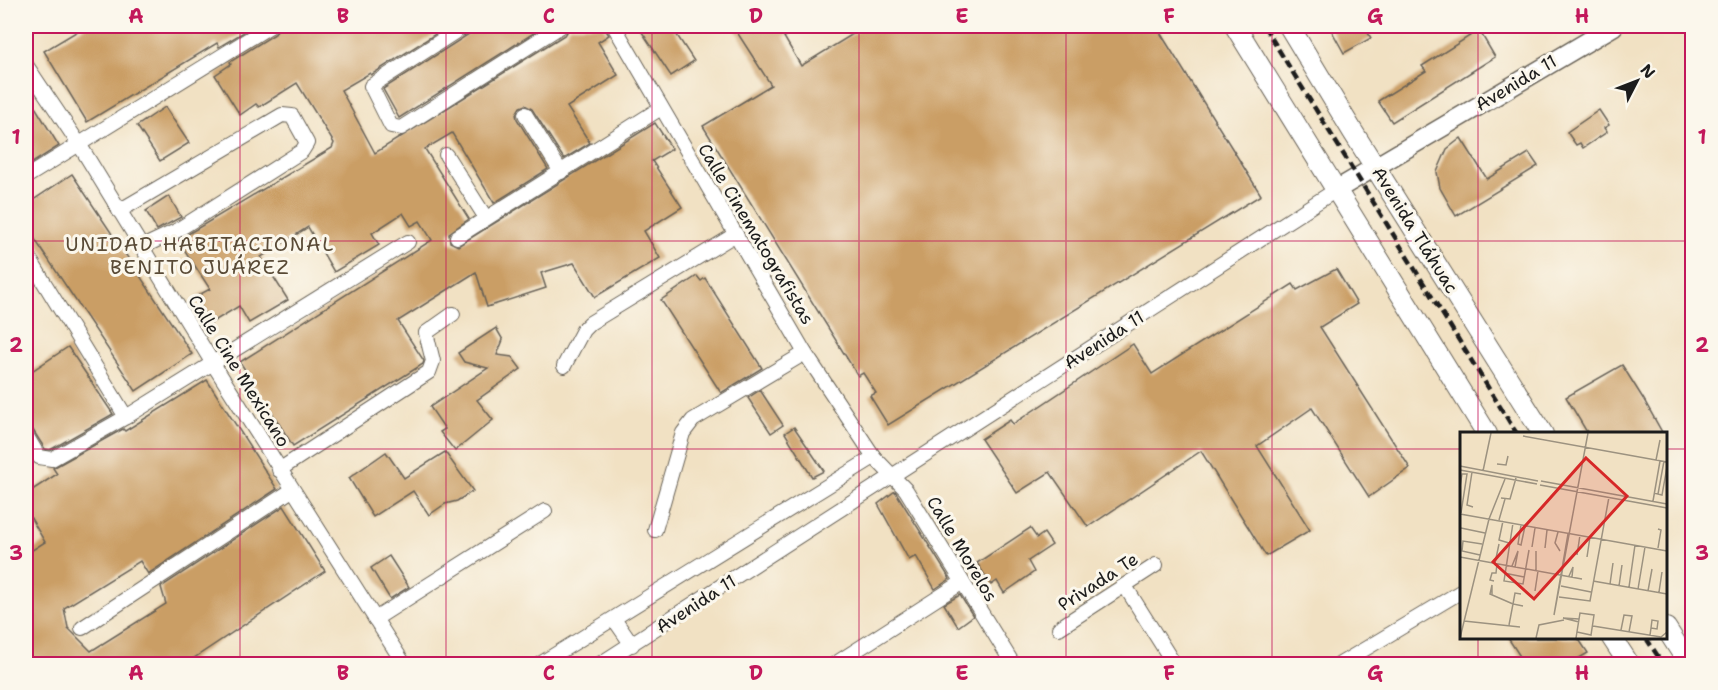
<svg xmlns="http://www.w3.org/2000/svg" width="1718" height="690" viewBox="0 0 1718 690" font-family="'Shantell Sans',sans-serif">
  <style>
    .building { fill: #ca9e65 }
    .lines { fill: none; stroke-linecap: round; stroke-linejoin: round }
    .minor-casing { stroke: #676156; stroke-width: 16 }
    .tertiary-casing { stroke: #676156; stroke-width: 21 }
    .secondary-casing { stroke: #676156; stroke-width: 22 }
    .minor { stroke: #fff; stroke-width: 14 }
    .tertiary { stroke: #fff; stroke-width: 18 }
    .secondary { stroke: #fff; stroke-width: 20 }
    .rail { stroke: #1c1c1c; stroke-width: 4.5; stroke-dasharray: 9 4.5; stroke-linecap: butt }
    .grid { fill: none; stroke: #c2185b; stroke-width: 1.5; stroke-opacity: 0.55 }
    .labels { text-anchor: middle; stroke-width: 6; stroke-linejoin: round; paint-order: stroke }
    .street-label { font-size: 18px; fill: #1c1c1c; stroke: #fbf7ec }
    .neighbourhood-label { font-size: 20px; letter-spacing: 1.5px; fill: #594a36; stroke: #fbf7ec }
    .inset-road { fill: none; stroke: #9c9280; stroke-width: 1.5 }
    .view { fill: #d62828; fill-opacity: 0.15; stroke: #d62828; stroke-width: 3 }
    .inset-edge { fill: none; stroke: #1c1c1c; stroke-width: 3 }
    .neatline { fill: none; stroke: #c2185b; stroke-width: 2 }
    .grid-label { font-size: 20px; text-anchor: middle; font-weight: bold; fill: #c2185b }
  </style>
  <rect width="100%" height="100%" fill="#fbf7ec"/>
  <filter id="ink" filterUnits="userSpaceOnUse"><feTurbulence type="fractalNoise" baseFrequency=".0167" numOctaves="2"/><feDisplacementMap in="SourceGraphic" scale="12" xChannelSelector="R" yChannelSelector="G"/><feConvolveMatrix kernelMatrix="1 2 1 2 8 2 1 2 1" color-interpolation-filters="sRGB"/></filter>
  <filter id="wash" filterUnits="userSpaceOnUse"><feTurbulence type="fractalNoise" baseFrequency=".008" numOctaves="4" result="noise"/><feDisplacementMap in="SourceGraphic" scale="24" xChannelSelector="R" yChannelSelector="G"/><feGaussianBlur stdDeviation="1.35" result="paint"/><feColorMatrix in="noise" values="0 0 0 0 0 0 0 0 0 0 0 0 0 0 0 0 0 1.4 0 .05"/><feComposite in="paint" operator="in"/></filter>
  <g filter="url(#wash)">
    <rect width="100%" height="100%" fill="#f1e1c3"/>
    <g id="blocks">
      <!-- building -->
      <g class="building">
        <polygon points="86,26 254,26 219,47 217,43 87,122 44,51"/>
        <polygon points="279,26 448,26 371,75 370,73 341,90 375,153 566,34 570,26 603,26 609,35 598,42 618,75 567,107 590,143 564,159 532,109 525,105 520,107 516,114 517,119 548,169 494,203 452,133 425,149 469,219 449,233 450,242 458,246 655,123 672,149 652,161 682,207 644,231 660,258 595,297 574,263 541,273 546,288 487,307 476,272 398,321 424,361 423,364 293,446 240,362 432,240 420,221 411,226 403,213 372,233 379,245 334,272 308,227 261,257 288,300 249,323 239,306 211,323 195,297 210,289 178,240 332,148 334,143 297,83 259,107 256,104 240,115 215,75 231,64 230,62 275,34"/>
        <polygon points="473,26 545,26 399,118 383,89 469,34"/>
        <polygon points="638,26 671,26 694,61 671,76"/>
        <polygon points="733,26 802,26 784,37 801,66 866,26 1156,26 1261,195 888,425 870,396 876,393 863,373 858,376 703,126 771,85"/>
        <polygon points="1329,26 1364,26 1371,38 1344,53"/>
        <polygon points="1479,30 1495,57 1392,122 1378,101 1426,71 1422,66"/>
        <polygon points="26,92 59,146 26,167"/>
        <polygon points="165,107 189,143 160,161 137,126"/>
        <polygon points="1599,110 1609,125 1604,128 1607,132 1583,148 1580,143 1576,145 1567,132"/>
        <polygon points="1461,138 1487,179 1529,153 1538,166 1456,216 1440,188 1437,172 1447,149"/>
        <polygon points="72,174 192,354 136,391 26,226 26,205"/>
        <polygon points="169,196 181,217 157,230 146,211"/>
        <polygon points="1336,269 1357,304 1320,327 1410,468 1369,497 1312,408 1257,446 1310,530 1266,556 1201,451 1088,527 1050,472 1017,493 981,439 1010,420 1013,424 1133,344 1152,374 1293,284 1297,290"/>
        <polygon points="697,276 701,281 705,278 762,368 721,393 661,300"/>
        <polygon points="496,328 503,340 497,355 512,357 521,369 477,400 493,420 455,451 440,432 445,429 430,407 488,368 464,362 458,353"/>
        <polygon points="68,347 113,414 50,450 45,449 33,430 26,426 26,375"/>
        <polygon points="1622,365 1644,400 1663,434 1588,434 1566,397"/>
        <polygon points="207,380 277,489 148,574 140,561 64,608 68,628 91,651 166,604 161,587 284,506 325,571 185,664 26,664 26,554 45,542 26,510 26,494 57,474 53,468 123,429 125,431"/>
        <polygon points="760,390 783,425 771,433 748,398"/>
        <polygon points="794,427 824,471 812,477 785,433"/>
        <polygon points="386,452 404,478 445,452 473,491 457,501 445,504 429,515 413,491 373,517 349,478"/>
        <polygon points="895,491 950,579 935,589 916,556 909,560 878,504"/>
        <polygon points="1030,528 1037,538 1044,533 1052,545 1028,561 1034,572 1004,593 997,581 991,585 977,563"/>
        <polygon points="389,556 409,587 390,599 371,568"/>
        <polygon points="960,595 973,616 958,627 944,604"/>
        <polygon points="1508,638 1578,638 1588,653 1569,664 1525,664"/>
      </g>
    </g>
  </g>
  <g filter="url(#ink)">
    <use href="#blocks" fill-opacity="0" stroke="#676156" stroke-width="1.5"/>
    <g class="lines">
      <!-- minor casing -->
      <g class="minor-casing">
        <g id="minor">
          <polyline points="464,26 371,86 391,126 401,128 561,26"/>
          <polyline points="614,26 805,353 874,457 906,490 1013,664"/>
          <polyline points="26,27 28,26"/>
          <polyline points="26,65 79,144 212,362 404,664"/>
          <polyline points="525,114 561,172"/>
          <polyline points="446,155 486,218"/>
          <polyline points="26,177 270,26"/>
          <polyline points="119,211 282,115 292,116 307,143 302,151 176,231 142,247"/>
          <polyline points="457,237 661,108"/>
          <polyline points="26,253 126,417"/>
          <polyline points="564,366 583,330 590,323 736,234"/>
          <polyline points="26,435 39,457 52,459 126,417 408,242"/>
          <polyline points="279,470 429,372 433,361 426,333 453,314"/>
          <polyline points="655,530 683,433 693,420 805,353"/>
          <polyline points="1125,586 1174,664"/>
          <polyline points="375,619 545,511"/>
          <polyline points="614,619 632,645"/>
          <polyline points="82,628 292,490"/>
          <polyline points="1059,628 1156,565"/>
          <polyline points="540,664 874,457"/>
          <polyline points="600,664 1336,190"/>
          <polyline points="835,664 961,583"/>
          <polyline points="1340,664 1462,591"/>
        </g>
      </g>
      <!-- tertiary casing -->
      <g class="tertiary-casing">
        <polyline id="tertiary" points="1336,190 1614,26"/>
      </g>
      <!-- secondary casing -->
      <g class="secondary-casing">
        <g id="secondary">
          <polyline points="1235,26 1487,434"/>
          <polyline points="1289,26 1353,132 1543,434"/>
          <polyline points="1666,628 1689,664"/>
          <polyline points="1612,638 1629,664"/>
        </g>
      </g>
      <!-- minor -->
      <use href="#minor" class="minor"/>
      <!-- tertiary -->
      <use href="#tertiary" class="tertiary"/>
      <!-- secondary -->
      <use href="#secondary" class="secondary"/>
      <!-- rail -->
      <g class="rail">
        <polyline points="1264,26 1517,434"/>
        <polyline points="1646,638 1663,664"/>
      </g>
    </g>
  </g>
  <!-- grid -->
  <path class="grid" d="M240,26V664M446,26V664M652,26V664M859,26V664M1066,26V664M1272,26V664M1478,26V434M26,241H1692M26,449H1462M1666,449H1692M1478,638V664"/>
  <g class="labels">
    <!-- street labels -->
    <g class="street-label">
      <text transform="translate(1516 83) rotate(-31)" y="6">Avenida 11</text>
      <text transform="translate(1415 230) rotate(58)" y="6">Avenida Tláhuac</text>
      <text transform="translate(756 234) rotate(59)" y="6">Calle Cinematografistas</text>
      <text transform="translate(1104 340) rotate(-33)" y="6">Avenida 11</text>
      <text transform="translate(239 371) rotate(58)" y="6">Calle Cine Mexicano</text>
      <text transform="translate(962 549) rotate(59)" y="6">Calle Morelos</text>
      <text transform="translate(1098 582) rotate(-33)" y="6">Privada Te</text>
      <text transform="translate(696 604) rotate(-33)" y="6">Avenida 11</text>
    </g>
    <!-- neighbourhood labels -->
    <g class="neighbourhood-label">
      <text x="200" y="251">UNIDAD HABITACIONAL<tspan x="200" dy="23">BENITO JUÁREZ</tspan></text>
    </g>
  </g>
  <!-- overview -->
  <g transform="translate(1460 432)">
    <rect width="207" height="207" fill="#f1e1c3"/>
    <path class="inset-road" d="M63,4L207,30M196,28L200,8M37,32L46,33L48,24M0,34L78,49M0,38L77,52M23,39L31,1M12,40L7,73L13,75M81,49L207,72M80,53L207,76M0,55L2,42H7L1,81M194,61L202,63L207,35M198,62L204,29M41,66L50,67L56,46M193,69L200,29M0,82L207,119M39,88L45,67M43,89L39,108L49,111M53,91L44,149L63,152L69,118M61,93L58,112L61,113L65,94M1,96L25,101M198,97L201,98L198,116M98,100L95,111L100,119M72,115L75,96M85,116L87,98M20,123L2,119L3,109L22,112M117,123L120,103M0,125L122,147M127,125L130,105M35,131L39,112M52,134L58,119L55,135M76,138V119M44,141L64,145M109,144L113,135L112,145M34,149L30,148L32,141H36L37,132M133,149L207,162M150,152L153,131M101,154L131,160M159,154L162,133M169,155L175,113M178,157L185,115M75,159L78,139M188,159L192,137M199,160L202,140M61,162L55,161L53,172L63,174M32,163V153L30,162L53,172L49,193M99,165L130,169L149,65M94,183L128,1M94,183L108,102M4,189L60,195M119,190L103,186L119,187M133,194L201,205L207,200M161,198L164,183L172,184L169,200M190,203L191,196L192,188L198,189L197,197L191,196M0,206L29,87L45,47M76,206L79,193L104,188M116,206L120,181L134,183L131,203L117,200"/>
    <path class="view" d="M126,26L167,64L74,167L33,130Z"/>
    <rect width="207" height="207" class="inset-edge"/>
  </g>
  <!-- margin -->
  <rect width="1718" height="690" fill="none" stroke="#fbf7ec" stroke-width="66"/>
  <!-- north arrow -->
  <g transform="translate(1637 81) rotate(48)" stroke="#fbf7ec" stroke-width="4.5" paint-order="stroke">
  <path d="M0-4.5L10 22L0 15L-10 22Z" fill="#1c1c1c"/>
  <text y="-9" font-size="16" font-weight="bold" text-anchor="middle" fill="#1c1c1c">N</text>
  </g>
  <rect x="33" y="33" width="1652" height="624" class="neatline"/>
  <g class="grid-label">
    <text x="136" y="23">A</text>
    <text x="343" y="23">B</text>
    <text x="549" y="23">C</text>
    <text x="756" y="23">D</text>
    <text x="962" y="23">E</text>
    <text x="1169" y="23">F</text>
    <text x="1375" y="23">G</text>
    <text x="1582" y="23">H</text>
    <text x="16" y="144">1</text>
    <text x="1702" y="144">1</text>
    <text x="16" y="352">2</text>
    <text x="1702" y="352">2</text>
    <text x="16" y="560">3</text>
    <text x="1702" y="560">3</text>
    <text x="136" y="680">A</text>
    <text x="343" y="680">B</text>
    <text x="549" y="680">C</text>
    <text x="756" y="680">D</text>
    <text x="962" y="680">E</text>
    <text x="1169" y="680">F</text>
    <text x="1375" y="680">G</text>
    <text x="1582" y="680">H</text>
  </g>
</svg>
